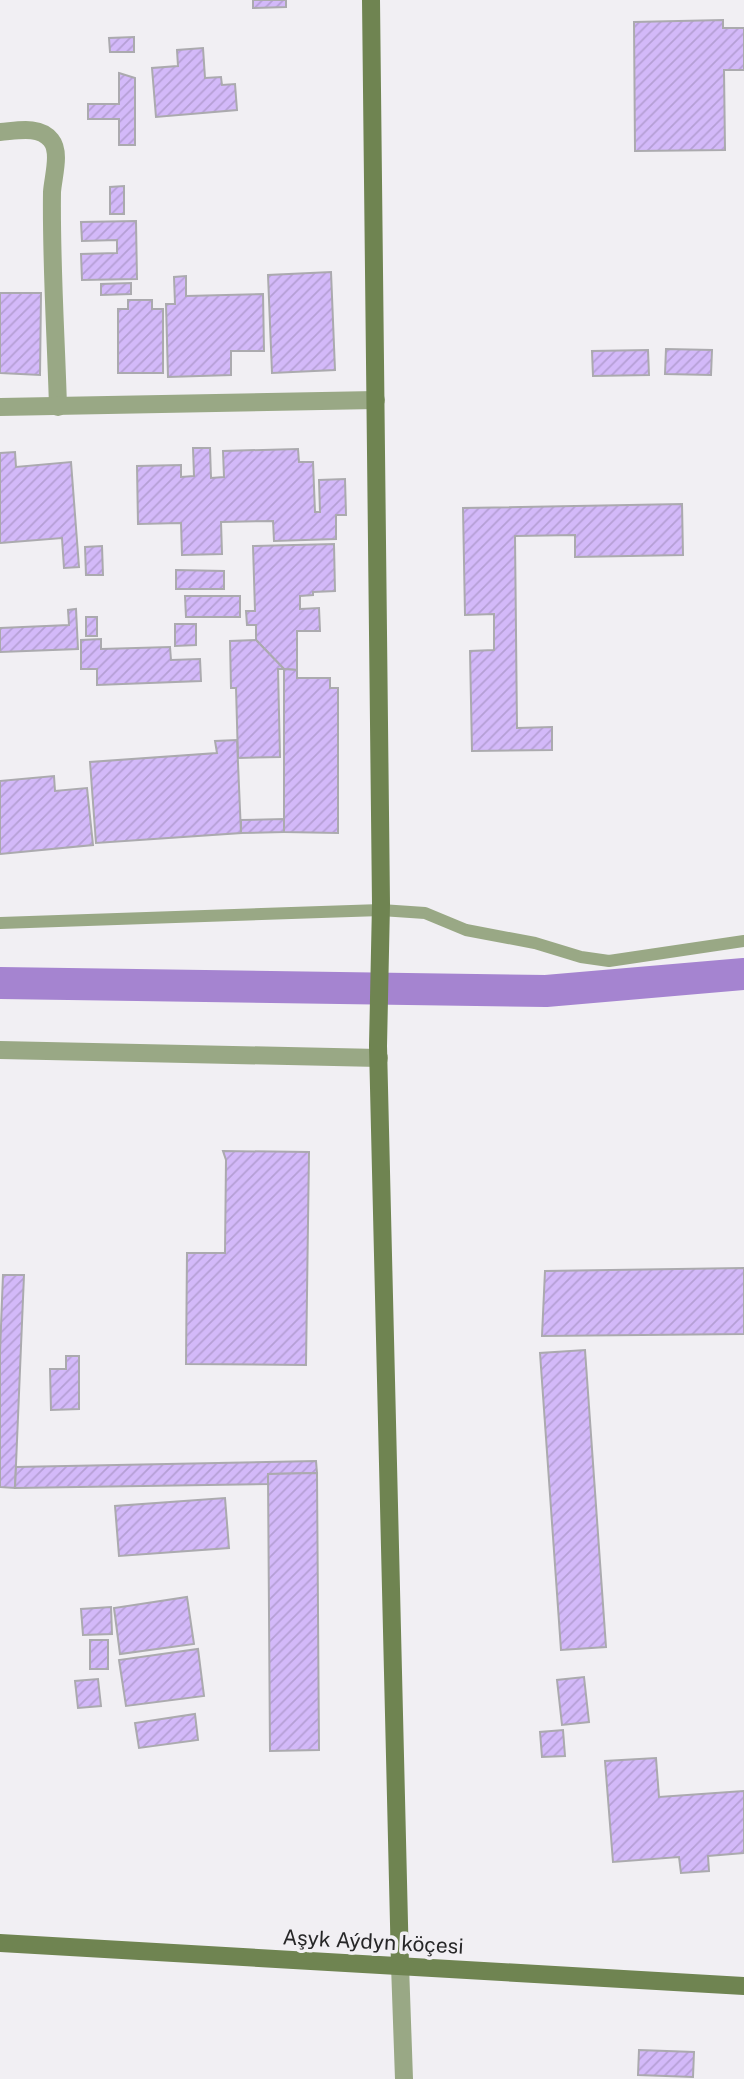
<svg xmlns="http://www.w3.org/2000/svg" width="744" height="2079" viewBox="0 0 744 2079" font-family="'Public Sans',sans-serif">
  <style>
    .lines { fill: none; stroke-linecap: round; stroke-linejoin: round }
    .canal { stroke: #a584d0; stroke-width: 32 }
    .building { fill: url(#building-hatch); stroke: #abaaae; stroke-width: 2 }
    .lane { stroke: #99a885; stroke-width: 12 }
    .street { stroke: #99a885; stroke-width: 18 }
    .secondary { stroke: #6f8451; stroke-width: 18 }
    .labels { text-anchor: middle; stroke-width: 7; stroke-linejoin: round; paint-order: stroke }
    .street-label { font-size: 21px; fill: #272728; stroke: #f1eff3 }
  </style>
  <defs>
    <pattern id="building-hatch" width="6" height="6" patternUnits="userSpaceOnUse" patternTransform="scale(1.75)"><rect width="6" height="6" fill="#d3b9f9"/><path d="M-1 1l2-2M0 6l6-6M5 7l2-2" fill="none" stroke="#b59fd5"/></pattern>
  </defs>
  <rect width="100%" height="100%" fill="#f1eff3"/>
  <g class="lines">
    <!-- canal -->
    <polyline class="canal" points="0,983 546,991 744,974"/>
  </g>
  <!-- building -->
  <g class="building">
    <polygon points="253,0 286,0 286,7 253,8"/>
    <polygon points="723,20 723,28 744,28 744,70 724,70 725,150 635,151 634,22"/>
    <polygon points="134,37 134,52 110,52 109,38"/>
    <polygon points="203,48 205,78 221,77 222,85 235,84 237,110 156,117 152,68 178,66 177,50"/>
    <polygon points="119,73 135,78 135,145 119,145 119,119 88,119 88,104 119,104"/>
    <polygon points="124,186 124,214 110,214 110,187"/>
    <polygon points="136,221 137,279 82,280 81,254 117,253 117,240 82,241 81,222"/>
    <polygon points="331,272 335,370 272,373 268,275"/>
    <polygon points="186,276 186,296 263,294 264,351 231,351 231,375 168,377 166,304 175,304 174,277"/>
    <polygon points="131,283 131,294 101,295 101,284"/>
    <polygon points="0,293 41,293 40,375 0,373"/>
    <polygon points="128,300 152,300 152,309 163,309 163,373 118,373 118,309 128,309"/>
    <polygon points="666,349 712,350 711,375 665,374"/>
    <polygon points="648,350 649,375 593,376 592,351"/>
    <polygon points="193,448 210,448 211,478 224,477 223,451 298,449 299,462 313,462 315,512 320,512 319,480 345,479 346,515 336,515 336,539 274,541 273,521 221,522 222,554 182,555 181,523 138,524 137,466 181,465 181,477 194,476"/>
    <polygon points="15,452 16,467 71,462 79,567 64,568 62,538 0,543 0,453"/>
    <polygon points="682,504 683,555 575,557 575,535 515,536 517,728 552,727 552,750 472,751 470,651 494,650 494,614 465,615 463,508"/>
    <polygon points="334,544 335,591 313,592 313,595 300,596 300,609 319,608 320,631 297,631 297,670 284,669 256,640 256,625 247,625 246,611 255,611 253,546"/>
    <polygon points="102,546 103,575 86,575 85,547"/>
    <polygon points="176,570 224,571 224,589 176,589"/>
    <polygon points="185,596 240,596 240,617 186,617"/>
    <polygon points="76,609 78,649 0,652 0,628 69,625 68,610"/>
    <rect x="86" y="617" width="11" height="19"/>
    <polygon points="175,624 196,624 196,645 175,646"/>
    <polygon points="101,639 101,649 170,647 171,660 200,659 201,681 97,685 97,669 81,669 81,640"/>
    <polygon points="256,640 284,669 278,669 280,757 238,758 236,688 231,688 230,641"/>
    <polygon points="284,669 297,670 297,678 330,678 330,688 338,688 338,833 284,832"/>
    <polygon points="237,740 241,833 96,843 90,762 217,753 215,741"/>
    <polygon points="54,776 55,791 87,788 93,845 0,854 0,781"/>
    <polygon points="284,819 284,832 241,833 241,820"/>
    <polygon points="223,1151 309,1152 306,1365 186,1364 187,1253 225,1253 226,1160"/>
    <polygon points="744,1268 744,1334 542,1336 545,1271"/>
    <polygon points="3,1275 24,1275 15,1488 0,1487 0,1352"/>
    <polygon points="585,1350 606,1647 561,1650 540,1353"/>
    <polygon points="66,1356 79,1356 79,1409 51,1410 50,1369 66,1369"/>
    <polygon points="316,1461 317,1473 268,1474 268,1484 15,1488 16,1467"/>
    <polygon points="317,1473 319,1750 270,1751 268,1474"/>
    <polygon points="225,1498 229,1548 119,1556 115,1506"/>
    <polygon points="187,1597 194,1644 120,1654 114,1608"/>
    <polygon points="111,1607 112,1634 83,1635 81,1609"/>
    <rect x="90" y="1640" width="18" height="29"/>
    <polygon points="198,1649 204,1696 126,1706 119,1660"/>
    <polygon points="584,1677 589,1722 562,1725 557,1680"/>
    <polygon points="98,1679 101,1706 78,1708 75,1681"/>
    <polygon points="195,1714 198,1740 139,1748 135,1723"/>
    <polygon points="563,1730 565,1756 542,1757 540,1732"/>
    <polygon points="656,1758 659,1797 744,1791 744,1853 708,1856 709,1871 681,1873 679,1857 613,1862 605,1761"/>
    <polygon points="639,2050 694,2052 693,2077 638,2075"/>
  </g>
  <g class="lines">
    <!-- lane -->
    <polyline class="lane" points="0,923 381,910 425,913 466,930 535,943 581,957 609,961 744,941"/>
    <!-- street -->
    <g class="street">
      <path d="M0,132C16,131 39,125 51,140C61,152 53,177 52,192C51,264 56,336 58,407"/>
      <polyline points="0,407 376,400"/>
      <polyline points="0,1050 379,1058"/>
      <polyline points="400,1965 404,2079"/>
    </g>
    <!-- secondary -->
    <g class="secondary">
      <polyline points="371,0 381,904 378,1046 400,1965"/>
      <polyline points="0,1943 744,1986"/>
    </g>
  </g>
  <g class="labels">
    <!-- street labels -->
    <g class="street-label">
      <text transform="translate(373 1942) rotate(3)" y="7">Aşyk Aýdyn köçesi</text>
    </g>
  </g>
</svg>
